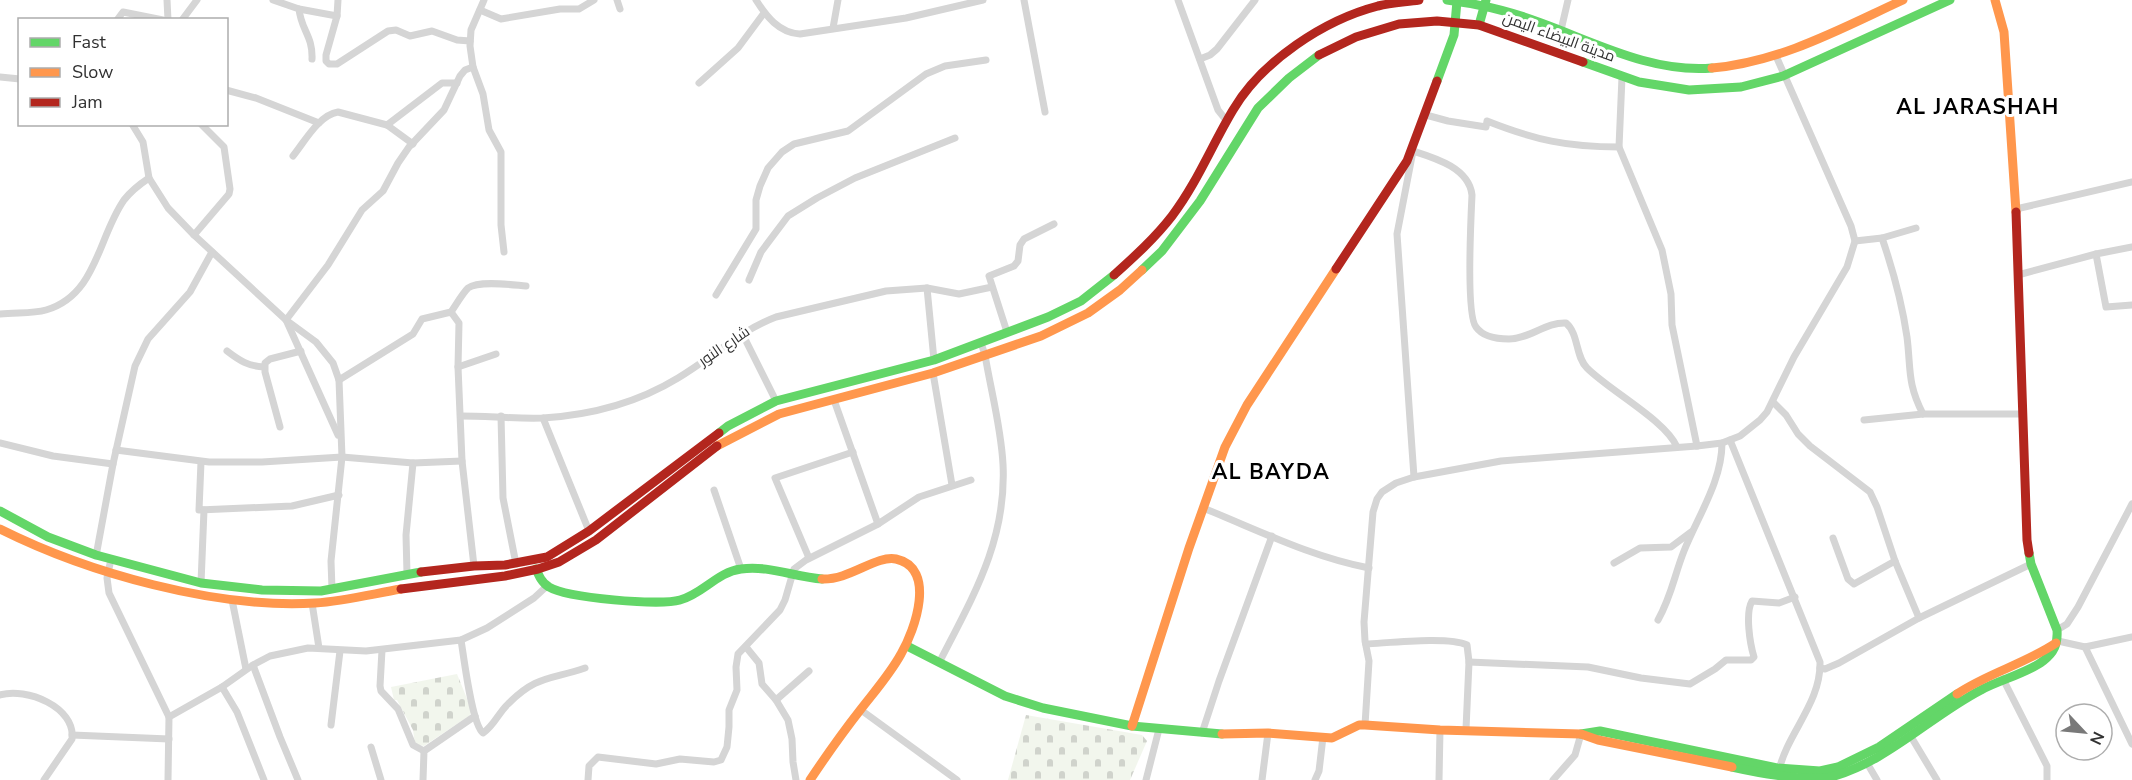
<svg xmlns="http://www.w3.org/2000/svg" width="2132" height="780" viewBox="0 0 2132 780" font-family="'Nunito Sans',Cairo,sans-serif">
  <style>
    .cemetery { fill: url(#cemetery-stones) }
    .lines { fill: none; stroke-linecap: round; stroke-linejoin: round }
    .street { stroke: #d5d5d5; stroke-width: 7 }
    .fast { stroke: #63d668; stroke-width: 9 }
    .slow { stroke: #ff974d; stroke-width: 9 }
    .jam { stroke: #b3261e; stroke-width: 9 }
    .labels { text-anchor: middle; stroke-width: 6; stroke-linejoin: round; paint-order: stroke }
    .street-label { font-size: 15px; fill: #313131; stroke: #fff }
    .district-label { font-size: 21px; font-weight: bold; letter-spacing: 1.5px; fill: #000; stroke: #fff }
  </style>
  <defs>
    <pattern id="cemetery-stones" width="16" height="16" patternUnits="userSpaceOnUse" patternTransform="scale(1.5)"><rect width="16" height="16" fill="#f2f6ed"/><path d="M2 7V4a2 2 0 0 1 4 0v3zM10 15v-3a2 2 0 0 1 4 0v3z" fill="#d0d3cc"/></pattern>
  </defs>
  <rect width="100%" height="100%" fill="#fff"/>
  <!-- cemetery -->
  <g class="cemetery">
    <polygon points="457,674 472,711 469,716 424,746 415,744 413,730 397,700 394,700 391,687"/>
    <polygon points="1026,715 1142,735 1147,741 1130,780 1008,780"/>
  </g>
  <g class="lines">
    <!-- street -->
    <g class="street">
      <polyline points="167,0 168,20"/>
      <path d="M273,0L299,9C301,30 313,36 312,59"/>
      <polyline points="338,0 337,16 326,55 326,61 329,64 337,64 388,31 396,30 410,36 432,31 457,40 470,41"/>
      <polyline points="484,0 471,30 470,46 473,67 483,94 489,130 501,152 501,225 504,252"/>
      <polyline points="617,0 620,9"/>
      <path d="M756,0C766,16 779,33 800,34L906,18L983,0"/>
      <polyline points="1024,0 1045,112"/>
      <polyline points="1178,0 1218,110 1226,120"/>
      <polyline points="299,9 337,16"/>
      <polyline points="480,10 501,19 560,9 579,9 594,0"/>
      <polyline points="117,20 123,12 163,20"/>
      <polyline points="182,20 197,0"/>
      <polyline points="833,28 838,0"/>
      <polyline points="1561,30 1568,0"/>
      <polyline points="1200,59 1210,55 1217,49 1255,0"/>
      <polyline points="0,77 20,79"/>
      <polyline points="1622,77 1619,147 1662,250 1671,294 1672,325 1697,446"/>
      <polyline points="699,83 738,48 764,13"/>
      <polyline points="226,90 256,98 319,123"/>
      <path d="M1426,115L1448,121L1486,127L1487,121C1535,140 1567,147 1619,147"/>
      <polyline points="132,124 143,142 149,178 168,208 194,235 286,320 316,342 333,363 339,380 342,457 331,561 332,589"/>
      <polyline points="387,125 442,83 457,83"/>
      <path d="M293,156C305,141 319,115 338,112L387,125L413,144"/>
      <polyline points="2016,209 2132,182"/>
      <polyline points="194,235 229,194 230,189 224,147 201,124"/>
      <path d="M1882,238C1893,270 1902,303 1907,337C1911,369 1907,383 1923,414"/>
      <polyline points="1855,241 1882,238 1916,228"/>
      <polyline points="2096,254 2106,307 2132,305"/>
      <polyline points="2018,275 2096,254 2132,247"/>
      <polyline points="749,280 761,252 788,216 817,198 855,178 955,138"/>
      <polyline points="927,288 934,360"/>
      <polyline points="716,295 756,229 756,200 760,186 768,168 782,152 794,144 848,131 926,74 945,66 986,60"/>
      <path d="M451,312C456,305 462,294 468,288C479,280 513,285 526,286"/>
      <path d="M0,314C15,312 32,314 46,310C97,295 98,237 124,200C131,191 140,184 149,178"/>
      <polyline points="286,320 328,265 362,210 383,191 398,163 409,147 444,110 460,76 465,70 473,67"/>
      <polyline points="287,322 338,435"/>
      <polyline points="1007,332 989,276 1014,266 1018,261 1020,245 1024,239 1054,224"/>
      <polyline points="742,333 776,401"/>
      <path d="M227,351C240,361 248,366 264,367"/>
      <polyline points="458,367 496,354"/>
      <polyline points="933,373 952,485"/>
      <polyline points="339,380 413,334 422,319 451,312 459,323 458,367 462,461 474,566"/>
      <polyline points="834,400 878,524"/>
      <polyline points="1773,402 1786,415 1798,434 1810,446 1870,492 1877,507 1895,561 1919,618"/>
      <path d="M461,416C488,416 516,419 543,418C592,415 637,403 678,378C712,358 739,331 776,317L886,291L927,288L959,294L992,287"/>
      <polyline points="501,416 503,498 516,564"/>
      <polyline points="543,418 589,531"/>
      <polyline points="1864,420 1923,414 2023,414"/>
      <polyline points="280,427 265,372 265,363 270,359 301,351"/>
      <path d="M1730,440L1820,662C1821,703 1788,732 1779,770"/>
      <polyline points="0,443 53,456 113,464"/>
      <polyline points="116,450 209,462 262,462 342,457 413,463 462,461"/>
      <polyline points="201,462 199,510 292,506 339,495"/>
      <path d="M1414,477L1397,234L1413,151C1435,158 1469,168 1472,195C1471,216 1466,315 1476,327C1483,337 1498,339 1509,339C1529,339 1546,322 1566,323C1579,334 1575,356 1587,368C1610,391 1665,420 1677,447"/>
      <polyline points="714,490 741,569"/>
      <path d="M1203,508C1258,530 1311,557 1369,568"/>
      <polyline points="1833,538 1848,579 1854,584 1895,561"/>
      <polyline points="96,556 113,464 135,366 148,339 190,292 212,252"/>
      <polyline points="809,558 775,478 853,452"/>
      <polyline points="111,559 107,578 109,593 169,717 168,780"/>
      <polyline points="1614,563 1640,548 1671,547 1691,532"/>
      <polyline points="407,574 406,535 413,463"/>
      <polyline points="201,583 204,510"/>
      <polyline points="232,600 246,669"/>
      <polyline points="312,603 319,648"/>
      <path d="M1658,620C1672,595 1674,576 1684,551C1698,516 1722,481 1722,443"/>
      <polyline points="2057,630 2067,624 2078,607 2132,504"/>
      <path d="M461,640C464,658 472,725 483,733C494,726 499,712 508,704C537,675 550,680 585,668"/>
      <polyline points="2058,641 2085,647 2132,637"/>
      <path d="M1366,644C1388,643 1449,636 1467,645L1469,662L1466,729"/>
      <polyline points="746,647 759,663 762,684 776,700 788,720 792,739 793,762 796,780"/>
      <polyline points="2085,647 2132,744"/>
      <polyline points="382,650 380,686 381,691 398,709 413,745 424,751"/>
      <path d="M1469,662L1588,667L1641,678L1690,684L1715,669L1726,660H1751L1754,657C1750,644 1745,613 1752,601L1779,603L1795,597"/>
      <path d="M939,663C972,598 1007,541 1003,464C1001,427 991,391 985,355L981,343"/>
      <polyline points="253,665 280,737 298,780"/>
      <polyline points="1820,668 1825,669 1839,663 1919,618 2031,564"/>
      <polyline points="2003,679 2047,766 2047,780"/>
      <polyline points="222,687 237,712 264,780"/>
      <path d="M0,695C26,687 76,707 72,739L44,780"/>
      <polyline points="776,700 809,671"/>
      <polyline points="861,710 957,780"/>
      <polyline points="169,717 222,687 253,665 270,656 308,648 366,651 461,640 487,628 534,598 547,586"/>
      <polyline points="331,725 340,651"/>
      <polyline points="1365,725 1369,661 1365,641 1364,622 1373,512 1377,499 1382,492 1396,483 1414,477 1501,461 1697,446 1722,443 1740,436 1760,420 1767,412 1794,357 1847,267 1855,241 1851,226 1776,56"/>
      <polyline points="1202,733 1219,681 1272,536"/>
      <polyline points="72,735 169,739"/>
      <polyline points="1910,735 1937,780"/>
      <polyline points="371,747 381,780"/>
      <polyline points="1867,763 1877,780"/>
      <polyline points="423,780 424,751 475,716"/>
      <polyline points="588,780 589,766 598,757 656,764 680,759 714,762 721,760 727,747 729,727 729,710 737,690 736,667 738,654 780,610 785,600 794,569 806,560 878,524 919,497 971,480"/>
      <polyline points="1146,780 1159,729"/>
      <polyline points="1262,780 1268,733"/>
      <polyline points="1315,780 1319,771 1323,737"/>
      <polyline points="1439,780 1440,730"/>
      <polyline points="1553,780 1575,755 1581,734"/>
    </g>
    <!-- fast -->
    <g class="fast">
      <path d="M1447,0C1479,4 1510,11 1541,23C1596,43 1652,73 1712,68"/>
      <polyline points="1479,25 1486,0"/>
      <polyline points="1583,62 1639,82 1689,90 1741,87 1783,76 1950,0"/>
      <polyline points="1437,81 1454,35 1457,1"/>
      <polyline points="1142,270 1162,251 1200,201 1258,108 1289,78 1319,55"/>
      <polyline points="719,433 728,426 776,401 934,360 1048,317 1081,301 1114,275"/>
      <polyline points="0,511 48,537 96,555 201,583 262,590 321,591 421,572"/>
      <path d="M536,569C539,576 542,583 549,587C567,598 660,606 680,600C703,594 717,572 741,569C768,565 795,577 822,579"/>
      <polyline points="907,646 1005,696 1043,708 1132,726 1222,734"/>
      <polyline points="1581,734 1600,731 1777,768 1820,771 1838,767 1879,747 1957,694"/>
      <path d="M1732,767C1759,773 1800,780 1827,778C1885,764 1929,717 1981,690C1999,680 2028,673 2043,661C2054,653 2058,644 2057,630L2031,564L2029,553"/>
    </g>
    <!-- slow -->
    <g class="slow">
      <polyline points="1995,0 2004,32 2016,212"/>
      <path d="M1712,68C1781,62 1842,28 1903,0"/>
      <polyline points="717,446 779,414 933,373 1041,336 1088,313 1120,290 1142,270"/>
      <path d="M0,529C88,573 216,609 315,603C344,601 372,594 401,589"/>
      <path d="M1957,694C1988,673 2025,664 2056,643"/>
      <polyline points="1132,726 1189,548 1225,447 1247,405 1336,269"/>
      <polyline points="1222,734 1268,733 1332,738 1359,725 1365,725 1440,730 1581,734 1598,740 1732,767"/>
      <path d="M810,780C826,756 843,732 861,709C875,691 890,674 901,654C915,630 937,568 896,559C876,555 850,580 822,579"/>
    </g>
    <!-- jam -->
    <g class="jam">
      <polyline points="1319,55 1356,37 1399,24 1437,21 1479,25 1583,62"/>
      <polyline points="2016,212 2027,540 2029,553"/>
      <polyline points="1336,269 1407,161 1437,81"/>
      <path d="M1114,275C1134,257 1155,238 1172,216C1197,183 1212,145 1233,110C1262,61 1324,20 1378,6C1391,3 1406,2 1419,0"/>
      <polyline points="421,572 474,566 505,565 547,557 589,531 719,433"/>
      <polyline points="401,589 505,576 538,569 559,562 596,540 717,446"/>
    </g>
  </g>
  <g class="labels">
    <!-- street labels -->
    <g class="street-label">
      <text transform="translate(1559 37) rotate(20)" y="5">مدينة البيضاء اليمن</text>
      <text transform="translate(724 346) rotate(-34)" y="5">شارع النور</text>
    </g>
    <!-- district labels -->
    <g class="district-label">
      <text x="1978" y="114">AL JARASHAH</text>
      <text x="1271" y="479">AL BAYDA</text>
    </g>
  </g>
  <!-- legend -->
  <rect x="18" y="18" width="210" height="108" fill="#ffffff" stroke="#adadad" stroke-width="1.5"/>
  <rect x="30" y="38" width="30" height="9" fill="#63d668" stroke="#adadad" stroke-width="1.5"/>
  <text x="72" y="48" font-size="18" fill="#313131">Fast</text>
  <rect x="30" y="68" width="30" height="9" fill="#ff974d" stroke="#adadad" stroke-width="1.5"/>
  <text x="72" y="78" font-size="18" fill="#313131">Slow</text>
  <rect x="30" y="98" width="30" height="9" fill="#b3261e" stroke="#adadad" stroke-width="1.5"/>
  <text x="72" y="108" font-size="18" fill="#313131">Jam</text>
  <!-- north arrow -->
  <g transform="translate(2084 732) rotate(116)"><circle r="28" fill="#ffffff" stroke="#adadad" stroke-width="1.5"/>
  <path d="M0-4.5L10 22L0 15L-10 22Z" fill="#797979"/>
  <text y="-9" font-size="16" font-weight="bold" text-anchor="middle" fill="#313131">N</text>
  </g>
</svg>
